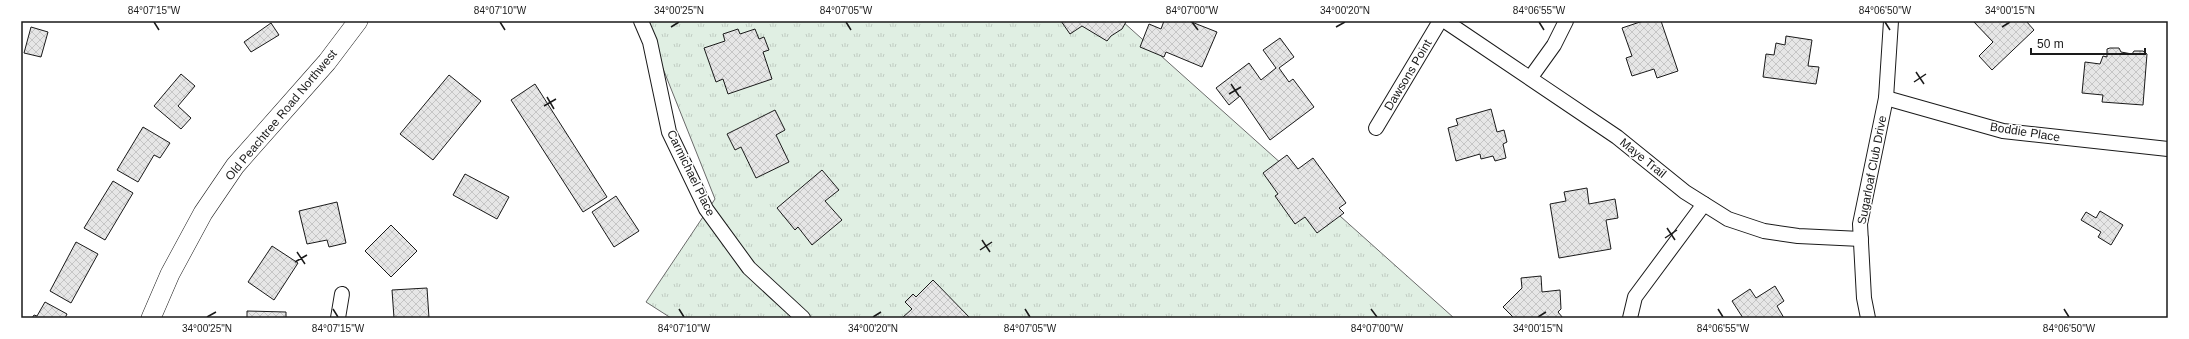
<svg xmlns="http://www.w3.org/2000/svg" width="2189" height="339" viewBox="0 0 2189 339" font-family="Helvetica,sans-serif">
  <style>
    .grass { fill: url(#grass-tufts); stroke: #6a6a6a }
    .building { fill: url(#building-cross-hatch); stroke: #1a1a1a }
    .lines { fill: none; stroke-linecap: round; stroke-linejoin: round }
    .street-casing { stroke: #1a1a1a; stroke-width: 16 }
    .secondary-casing { stroke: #1a1a1a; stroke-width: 20 }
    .street { stroke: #fff; stroke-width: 14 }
    .secondary { stroke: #fff; stroke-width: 19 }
    .ticks { fill: none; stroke: #1a1a1a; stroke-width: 1.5 }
    .labels { text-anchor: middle; stroke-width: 3; stroke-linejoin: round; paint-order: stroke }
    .street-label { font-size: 12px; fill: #1a1a1a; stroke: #fff }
    .neatline { fill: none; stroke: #1a1a1a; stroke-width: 1.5 }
    .ticks-label { font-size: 10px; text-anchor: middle; fill: #1a1a1a }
  </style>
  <defs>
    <pattern id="grass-tufts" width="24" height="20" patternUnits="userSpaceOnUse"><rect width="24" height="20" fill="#e0efe3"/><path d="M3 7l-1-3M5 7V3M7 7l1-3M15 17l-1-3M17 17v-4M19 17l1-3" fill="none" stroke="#c0ccc2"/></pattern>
    <pattern id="building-cross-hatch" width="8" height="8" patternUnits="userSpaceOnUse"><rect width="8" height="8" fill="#e6e6e6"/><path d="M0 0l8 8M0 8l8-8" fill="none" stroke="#c5c5c5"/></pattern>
  </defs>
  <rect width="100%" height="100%" fill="#fff"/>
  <!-- grass -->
  <polygon class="grass" points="644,21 1122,21 1454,318 671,318 646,302 715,199"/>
  <!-- building -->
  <g class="building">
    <polygon points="1061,21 1124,21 1126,22 1122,29 1111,36 1107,41 1082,26 1070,34"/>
    <polygon points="1164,21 1189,21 1217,32 1202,67 1166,52 1164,57 1140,47 1149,24 1161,29"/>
    <polygon points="1643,21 1661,21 1678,71 1657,78 1654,69 1632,76 1626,58 1632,56 1622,28"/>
    <polygon points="1973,21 2026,21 2034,30 1992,70 1979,56 1993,42"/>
    <polygon points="271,23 279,35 251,52 244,42"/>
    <polygon points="31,27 48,32 41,57 24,53"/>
    <polygon points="738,29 740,34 755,29 759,39 764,37 769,50 763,52 772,79 728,94 723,79 716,82 704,48 725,41 723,34"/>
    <polygon points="1786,36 1812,40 1808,66 1819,67 1816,84 1763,77 1766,54 1774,55 1776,43 1785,45"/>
    <polygon points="1280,38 1294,57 1279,68 1289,82 1293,79 1314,107 1270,140 1240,96 1229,105 1216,88 1249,63 1261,80 1276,68 1263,50"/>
    <polygon points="2110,48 2119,48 2121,52 2132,54 2134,51 2143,51 2147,54 2143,105 2102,102 2103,95 2082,93 2085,62 2100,64 2103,56 2107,57 2107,49"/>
    <polygon points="181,74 195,86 178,106 191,118 181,129 154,106"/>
    <polygon points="449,75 481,101 433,160 400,134"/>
    <polygon points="535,84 607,197 583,212 511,100"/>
    <polygon points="1491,109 1497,132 1504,130 1507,142 1503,144 1506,158 1495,161 1493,156 1481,159 1480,154 1456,161 1448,128 1458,125 1456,119"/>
    <polygon points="775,110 785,130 776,135 789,162 756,178 741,147 735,150 727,134"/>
    <polygon points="143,127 170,143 160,158 154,155 138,182 117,170"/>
    <polygon points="1287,155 1298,169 1313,158 1346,203 1339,208 1344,213 1317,233 1305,217 1295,224 1275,196 1278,194 1263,173"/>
    <polygon points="822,170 839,190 825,201 842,220 812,245 798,227 795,230 777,208"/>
    <polygon points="465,174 509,197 497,219 453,195"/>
    <polygon points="113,181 133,193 105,240 84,228"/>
    <polygon points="1587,188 1589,204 1615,199 1618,218 1606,220 1611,249 1559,258 1550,204 1566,201 1564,192"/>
    <polygon points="616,196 639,231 614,247 592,212"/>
    <polygon points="337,202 346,243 329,247 327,240 307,244 299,211"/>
    <polygon points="2100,211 2123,225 2111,245 2098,237 2101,232 2081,220 2086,212 2096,218"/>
    <polygon points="391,225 417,251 391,277 365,251"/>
    <polygon points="76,242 98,254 71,303 50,291"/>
    <polygon points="272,246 298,263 274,300 248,282"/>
    <polygon points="1541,276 1542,292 1560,290 1561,309 1558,312 1563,318 1514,318 1503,307 1522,288 1521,278"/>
    <polygon points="933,280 970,318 902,318 912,309 905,302 913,294 916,297"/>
    <polygon points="1775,286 1784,301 1777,306 1784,318 1743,318 1732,301 1750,289 1756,298"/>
    <polygon points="427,288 429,318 394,318 392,290"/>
    <polygon points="45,302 67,314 65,318 32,318 34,315 37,316"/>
    <polygon points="247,311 286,312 286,318 247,318"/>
  </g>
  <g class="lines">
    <!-- street casing -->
    <g class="street-casing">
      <g id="street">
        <polyline points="641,21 650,42 669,132 706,209 749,268 803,318"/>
        <polyline points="1445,21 1617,137 1685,192 1728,219 1764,231 1798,236 1861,239"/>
        <polyline points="1531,77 1554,45 1566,21"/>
        <polyline points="1886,98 2003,131 2168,149"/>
        <polyline points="1376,128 1440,21"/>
        <polyline points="338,318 342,294"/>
        <polyline points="1630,318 1635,297 1704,204"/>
        <polyline points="1868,318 1864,298 1860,224 1886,98 1891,21"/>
      </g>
    </g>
    <!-- secondary casing -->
    <g class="secondary-casing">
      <polyline id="secondary" points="151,318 170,274 203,213 235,166 327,62 358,21"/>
    </g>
    <!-- street -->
    <use href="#street" class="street"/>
    <!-- secondary -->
    <use href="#secondary" class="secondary"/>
  </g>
  <!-- ticks -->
  <path class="ticks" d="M154,22L159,30M500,22L505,30M846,22L851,30M1192,22L1198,30M1539,22L1544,30M1885,22L1890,30M671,27L679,22M1336,27L1345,22M2002,27L2010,22M1916,72L1924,84M1914,82L1926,74M1231,84L1239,96M1229,94L1241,87M547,97L554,109M544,106L556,99M1667,228L1675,240M1665,238L1677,230M982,240L990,252M980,250L992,242M297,252L305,264M295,262L307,255M333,309L338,317M679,309L684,317M1025,309L1030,317M1371,309L1377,317M1718,309L1723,317M2064,309L2069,317M207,317L216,312M873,317L881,312M1538,317L1546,312"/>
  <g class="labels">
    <!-- street labels -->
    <g class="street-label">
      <text transform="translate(1408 75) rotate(-59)" y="4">Dawsons Point</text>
      <text transform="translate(281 115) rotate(-50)" y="4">Old Peachtree Road Northwest</text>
      <text transform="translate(2025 132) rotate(9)" y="4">Boddie Place</text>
      <text transform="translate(1643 158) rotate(39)" y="4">Maye Trail</text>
      <text transform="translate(1872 170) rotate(-79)" y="4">Sugarloaf Club Drive</text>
      <text transform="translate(691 173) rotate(64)" y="4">Carmichael Place</text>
    </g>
  </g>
  <!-- border -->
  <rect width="2189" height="339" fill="none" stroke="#ffffff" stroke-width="44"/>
  <!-- scale -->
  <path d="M2031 48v6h114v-6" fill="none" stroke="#1a1a1a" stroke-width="2"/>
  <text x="2037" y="48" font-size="12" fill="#1a1a1a" stroke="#ffffff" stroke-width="3" paint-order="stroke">50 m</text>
  <rect x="22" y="22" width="2145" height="295" class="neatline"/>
  <g class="ticks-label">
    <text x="154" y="14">84°07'15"W</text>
    <text x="500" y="14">84°07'10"W</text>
    <text x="679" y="14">34°00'25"N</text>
    <text x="846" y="14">84°07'05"W</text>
    <text x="1192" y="14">84°07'00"W</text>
    <text x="1345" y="14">34°00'20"N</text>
    <text x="1539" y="14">84°06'55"W</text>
    <text x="1885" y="14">84°06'50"W</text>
    <text x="2010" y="14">34°00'15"N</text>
    <text x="207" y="332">34°00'25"N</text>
    <text x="338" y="332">84°07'15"W</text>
    <text x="684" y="332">84°07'10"W</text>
    <text x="873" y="332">34°00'20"N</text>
    <text x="1030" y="332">84°07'05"W</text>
    <text x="1377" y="332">84°07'00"W</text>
    <text x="1538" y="332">34°00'15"N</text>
    <text x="1723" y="332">84°06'55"W</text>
    <text x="2069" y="332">84°06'50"W</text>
  </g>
</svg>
